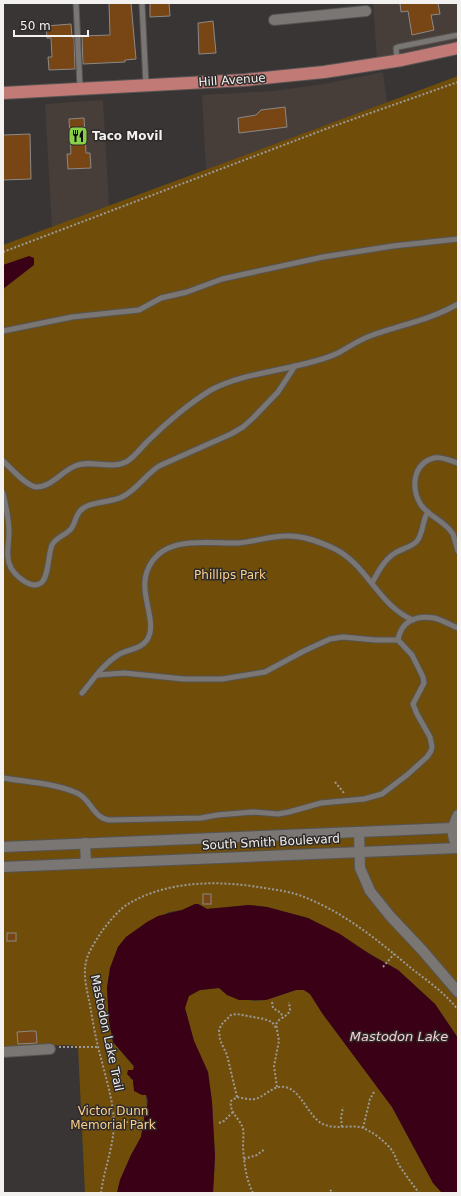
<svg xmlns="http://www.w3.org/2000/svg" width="461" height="1196" viewBox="0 0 461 1196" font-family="'DejaVu Sans',sans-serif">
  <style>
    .built { fill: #473e3a }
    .green { fill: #704e0a }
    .water { fill: #3a0015 }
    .building { fill: #784514; stroke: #8b8987 }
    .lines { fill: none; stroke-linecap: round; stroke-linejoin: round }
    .service-casing { stroke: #565453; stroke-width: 7 }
    .minor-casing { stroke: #565453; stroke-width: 12 }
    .primary-casing { stroke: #565453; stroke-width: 14 }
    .path { stroke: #9c9998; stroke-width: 2; stroke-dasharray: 2 2; stroke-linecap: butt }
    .service { stroke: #797674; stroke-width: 5 }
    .minor { stroke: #797674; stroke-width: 10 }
    .primary { stroke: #c27a76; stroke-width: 12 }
    .labels { text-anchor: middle; stroke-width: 3; stroke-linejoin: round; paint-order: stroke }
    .street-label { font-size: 12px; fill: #f3f1f0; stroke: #2e2b2a }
    .poi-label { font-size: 12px; font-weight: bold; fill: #f3f1f0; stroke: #2e2b2a; text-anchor: start }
    .park-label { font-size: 12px; fill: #fbd08c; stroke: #2e2b2a }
    .water-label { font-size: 13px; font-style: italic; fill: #f9cfd7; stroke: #2e2b2a }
  </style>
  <rect width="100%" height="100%" fill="#383534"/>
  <!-- built -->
  <g class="built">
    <polygon points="373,3 458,3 458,41 377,59"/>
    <polygon points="383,72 387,103 206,170 202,95 273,91 324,84"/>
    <polygon points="103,100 109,206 52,227 45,104"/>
  </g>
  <!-- green -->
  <g class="green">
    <polygon points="458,76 458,1038 435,1004 398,970 308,918 267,907 249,905 207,909 198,904 195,904 182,910 169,912 126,937 118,947 110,968 107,988 109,1021 113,1042 134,1067 134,1070 131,1071 130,1078 133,1080 133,1085 138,1093 146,1095 147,1109 145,1113 141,1137 131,1155 120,1180 117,1193 85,1193 78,1046 66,1045 3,1048 3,245"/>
    <polygon points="219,988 227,995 254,1001 266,1000 296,990 304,990 310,994 322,1013 392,1107 433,1183 442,1193 213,1193 215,1157 212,1102 208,1072 194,1041 185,1008 188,996 200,990"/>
  </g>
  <!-- water -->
  <g class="water">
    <polygon points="29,256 34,258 34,265 3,289 3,265"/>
    <polygon points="195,904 198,904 207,909 249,905 267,907 308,918 340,934 371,955 398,970 435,1004 458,1038 458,1193 442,1193 433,1183 392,1107 322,1013 310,994 304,990 296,990 266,1000 239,1000 227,995 219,988 200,990 189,996 185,1008 194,1041 208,1072 212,1102 215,1157 213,1193 117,1193 120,1180 131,1155 141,1137 145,1113 147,1109 148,1100 146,1095 142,1095 134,1091 133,1080 127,1074 128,1070 133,1070 134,1066 113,1042 109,1021 107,988 110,968 118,947 126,937 147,922 158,916 182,910"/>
  </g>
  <!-- building -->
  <g class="building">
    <polygon points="109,3 131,3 136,59 125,60 125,62 83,64 82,36 110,35"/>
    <polygon points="150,3 169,3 170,16 150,17"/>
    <polygon points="400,3 438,3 440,14 431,15 434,30 412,35 408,11 401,12"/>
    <polygon points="213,21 216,53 199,54 198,23"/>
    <polygon points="71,24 72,37 74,37 75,69 49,70 48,57 52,57 51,38 47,38 46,26"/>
    <polygon points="285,107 287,127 239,133 238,118 256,115 261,110"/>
    <polygon points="84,118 86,153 90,153 91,168 68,169 67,154 71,154 69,119"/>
    <polygon points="30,134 31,179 3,180 3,135"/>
    <rect x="203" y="894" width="8" height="10"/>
    <rect x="7" y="933" width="9" height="8"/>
    <polygon points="32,1031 36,1031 37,1043 18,1044 17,1032"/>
  </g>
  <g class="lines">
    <!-- service casing -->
    <g class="service-casing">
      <g id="service">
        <polyline points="76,3 80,88"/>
        <polyline points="142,3 146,85"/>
        <polyline points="397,60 396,48 398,47 458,35"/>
        <polyline points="3,331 72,317 139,310 161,298 187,292 222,279 323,257 393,246 458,239"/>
        <path d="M3,461C11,468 26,486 36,487C52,487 62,471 75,466C91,459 110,470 126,462C135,457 142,446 150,439C166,423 191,402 211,390C238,375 274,372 304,364C316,361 328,358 338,353C349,347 359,340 370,336C400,325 430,320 458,304"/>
        <path d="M458,463C451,461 441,456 434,458C412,464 411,489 421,505C428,515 441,520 449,529L453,534L458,551"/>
        <path d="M3,493C6,506 9,519 9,532C9,544 5,557 11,568C16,576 31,590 41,583C49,577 48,554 52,545C56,537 64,536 70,530C75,525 75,517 80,511C89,501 110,503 122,497C137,490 145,475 159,466L231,434L243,427L253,418L278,392L295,366"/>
        <path d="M372,583C378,572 384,560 395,553C401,549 412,547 417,541C424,532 422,520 428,512"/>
        <polyline points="97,675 124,673 184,679 222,679 265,672 304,651 330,639 343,637 375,640 398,640"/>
        <path d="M82,693C93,680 103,664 118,655C127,649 140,650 147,640C159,622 137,593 148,569C163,534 208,544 238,543C254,542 269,536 286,536C303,535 320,542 335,549C367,565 379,606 413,620"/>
        <path d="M3,778C27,782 54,783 77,793C91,799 93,818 109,820L201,818L217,815L253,812L278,814L289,812L321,803L364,799L382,794L407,775L427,757L431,751L432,747L430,737L417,714L413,704L424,683L423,677L412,655L398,640C401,621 416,615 434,618C443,620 450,625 458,628"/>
      </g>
    </g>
    <!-- minor casing -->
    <g class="minor-casing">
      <g id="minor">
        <polyline points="274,20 366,11"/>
        <path d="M458,815C452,827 450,835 458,847"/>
        <polyline points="359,832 360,868 370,891 390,916 422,950 458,992"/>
        <polyline points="85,843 86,863"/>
        <polyline points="3,847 452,828"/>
        <polyline points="3,867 458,848"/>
        <polyline points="3,1052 50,1049"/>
      </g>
    </g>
    <!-- primary casing -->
    <g class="primary-casing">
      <polyline id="primary" points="3,93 245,80 324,72 402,60 458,48"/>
    </g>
    <!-- path -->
    <g class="path">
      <polyline points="3,252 331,127 458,82"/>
      <polyline points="335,782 344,793"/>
      <polyline points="383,967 394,954"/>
      <polyline points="272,1002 273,1008 281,1013 283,1018"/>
      <polyline points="59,1047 98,1047"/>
      <polyline points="277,1087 274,1066 279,1041 276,1024 279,1020 288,1014 290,1010 289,1002"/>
      <polyline points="237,1097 227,1055 220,1040 219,1031 221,1025 231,1015 237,1014 264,1019 272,1022 276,1028"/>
      <polyline points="114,1123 140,1121"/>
      <polyline points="219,1123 224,1121 233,1112"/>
      <polyline points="342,1127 341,1118 343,1107"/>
      <polyline points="363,1128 370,1099 374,1092"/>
      <polyline points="244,1159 257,1155 265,1149"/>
      <polyline points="330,1190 334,1193"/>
      <path d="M101,1193C104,1169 114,1146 114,1122C113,1101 107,1082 102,1062C97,1044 93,1024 90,1005C87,990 82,973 87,958C90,949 97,939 102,931C109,922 116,913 125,906C165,880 219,880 264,888C278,890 292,892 304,897C345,913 379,941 412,969C428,981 446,994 458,1010"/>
      <path d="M253,1193C246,1179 244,1163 243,1147C243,1141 244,1135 243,1129C240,1118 229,1113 231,1101L237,1097C243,1098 249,1100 255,1099C266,1096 273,1085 285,1087C301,1090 307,1114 321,1123C333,1130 347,1125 360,1127C369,1129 388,1143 393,1152C396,1157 397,1163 401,1168C407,1177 413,1185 419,1193"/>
    </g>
    <!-- service -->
    <use href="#service" class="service"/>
    <!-- minor -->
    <use href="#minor" class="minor"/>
    <!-- primary -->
    <use href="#primary" class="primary"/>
  </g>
  <!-- icons -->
  <defs>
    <g id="restaurant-square" transform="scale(1)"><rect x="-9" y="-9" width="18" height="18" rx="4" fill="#88cf4a" stroke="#2e2b2a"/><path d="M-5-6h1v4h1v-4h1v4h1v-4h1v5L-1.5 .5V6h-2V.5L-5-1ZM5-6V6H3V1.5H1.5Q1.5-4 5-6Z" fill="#111"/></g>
  </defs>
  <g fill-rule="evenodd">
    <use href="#restaurant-square" x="78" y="136"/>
  </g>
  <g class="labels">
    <!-- street labels -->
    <g class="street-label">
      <text transform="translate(232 80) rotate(-4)" y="4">Hill Avenue</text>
      <text transform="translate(271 842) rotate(-3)" y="4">South Smith Boulevard</text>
      <text transform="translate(107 1033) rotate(78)" y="4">Mastodon Lake Trail</text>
    </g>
    <!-- poi labels -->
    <g class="poi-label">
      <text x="92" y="140">Taco Movil</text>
    </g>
    <!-- park labels -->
    <g class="park-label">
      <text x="230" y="579">Phillips Park</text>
      <text x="113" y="1115">Victor Dunn<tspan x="113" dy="14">Memorial Park</tspan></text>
    </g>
    <!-- water labels -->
    <g class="water-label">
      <text x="399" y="1041">Mastodon Lake</text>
    </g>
  </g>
  <!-- border -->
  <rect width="461" height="1196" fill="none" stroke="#f3f1f0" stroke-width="8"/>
  <!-- scale -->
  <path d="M14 30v6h74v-6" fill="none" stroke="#f3f1f0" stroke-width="2"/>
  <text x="20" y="30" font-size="12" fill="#f3f1f0" stroke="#2e2b2a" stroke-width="3" paint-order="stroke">50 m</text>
</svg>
